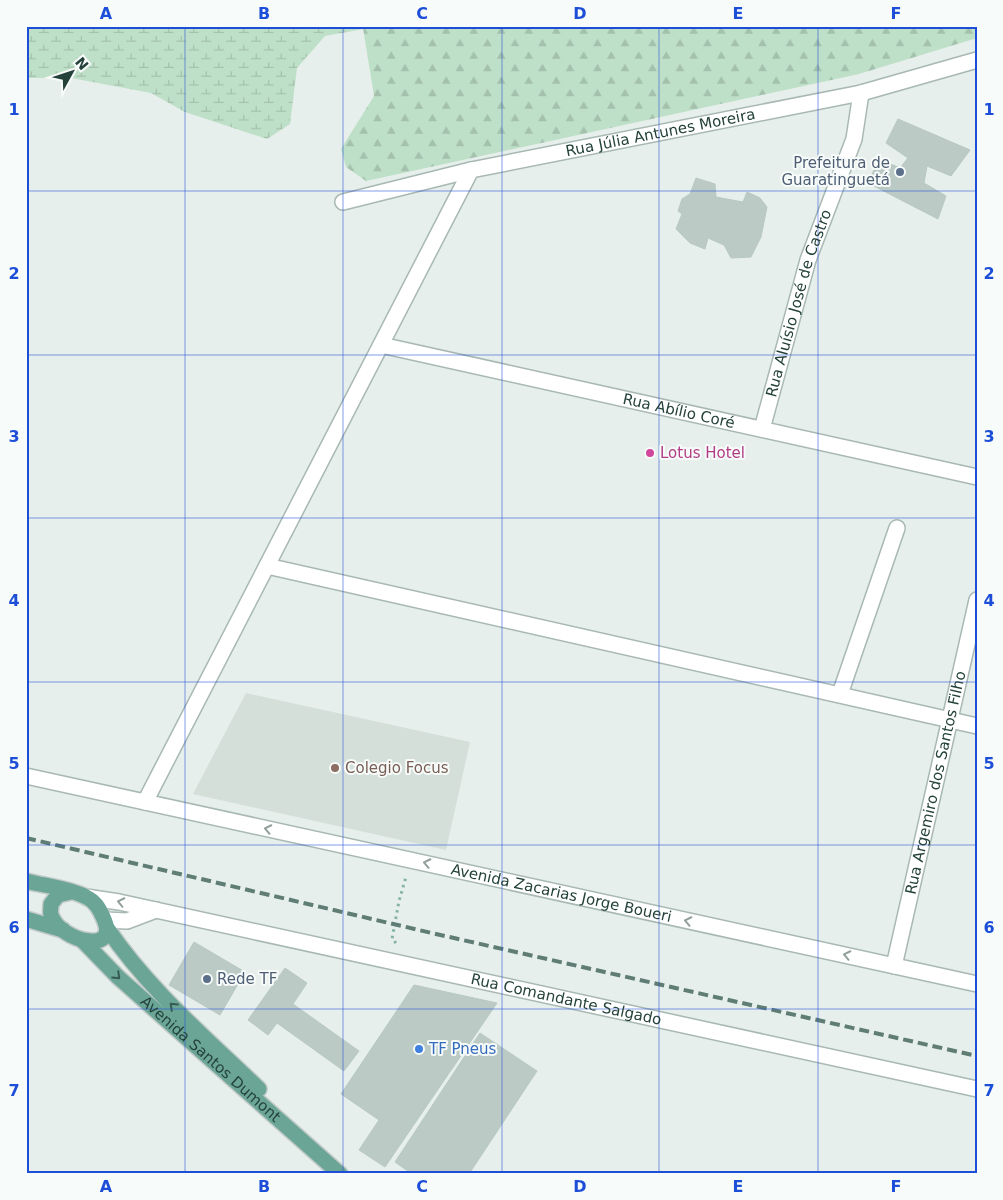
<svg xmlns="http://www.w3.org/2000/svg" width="1003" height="1200" viewBox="0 0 1003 1200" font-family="'DejaVu Sans',sans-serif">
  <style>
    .built { fill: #d4dfda }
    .forest { fill: url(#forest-firs) }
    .wetland { fill: url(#wetland-marsh) }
    .building { fill: #bbcac4; stroke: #b8c9c2 }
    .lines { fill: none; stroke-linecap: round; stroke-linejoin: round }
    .minor-casing { stroke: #a8b8b2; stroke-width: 18 }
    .major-casing { stroke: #c2cac8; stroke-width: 18 }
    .path { stroke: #86b3a5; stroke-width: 3; stroke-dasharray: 2.5 4; stroke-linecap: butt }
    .minor { stroke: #fff; stroke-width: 15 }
    .major { stroke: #6aa596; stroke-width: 15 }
    .rail { stroke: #5f7d75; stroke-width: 4; stroke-dasharray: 10 5; stroke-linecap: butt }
    .oneway { stroke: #92a09c }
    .oneway2 { stroke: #365b51 }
    .grid { fill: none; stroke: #1d4ed8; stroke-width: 1; stroke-opacity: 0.55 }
    .service-dot { fill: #5c6f8a; stroke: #f7fbf9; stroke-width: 2 }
    .hotel-dot { fill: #d1479c; stroke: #f7fbf9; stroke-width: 2 }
    .education-dot { fill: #8d6e63; stroke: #f7fbf9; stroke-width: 2 }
    .shop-dot { fill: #3f7fe0; stroke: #f7fbf9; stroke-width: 2 }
    .labels { text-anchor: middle; stroke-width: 4; stroke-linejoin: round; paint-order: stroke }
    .street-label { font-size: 15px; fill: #24423a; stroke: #f7fbf9 }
    .service-label { font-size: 15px; fill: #4e5e75; stroke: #f7fbf9; text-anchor: end }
    .hotel-label { font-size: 15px; fill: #b23c85; stroke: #f7fbf9; text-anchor: start }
    .education-label { font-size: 15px; fill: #785e54; stroke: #f7fbf9; text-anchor: start }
    .shop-label { font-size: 15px; fill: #366cbe; stroke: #f7fbf9; text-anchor: start }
    .neatline { fill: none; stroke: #1d4ed8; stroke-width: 2 }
    .grid-label { font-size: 16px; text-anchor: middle; font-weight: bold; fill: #1d4ed8 }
  </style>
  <defs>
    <pattern id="forest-firs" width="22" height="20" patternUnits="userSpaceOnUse" patternTransform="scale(1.25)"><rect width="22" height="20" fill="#bfe0c8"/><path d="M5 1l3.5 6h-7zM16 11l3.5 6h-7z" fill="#a4c1ad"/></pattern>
    <pattern id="wetland-marsh" width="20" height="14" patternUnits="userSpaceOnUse" patternTransform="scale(1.25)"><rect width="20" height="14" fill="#bfe0c8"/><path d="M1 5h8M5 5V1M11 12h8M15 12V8" fill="none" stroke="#a4c1ad"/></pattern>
  </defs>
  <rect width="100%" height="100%" fill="#e6efeb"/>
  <!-- built -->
  <polygon class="built" points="246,693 470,742 446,850 193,794"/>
  <!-- forest -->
  <polygon class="forest" points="381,26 977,26 977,38 859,74 366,181 346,167 341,149 374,96 363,28"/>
  <!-- wetland -->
  <polygon class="wetland" points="26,26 380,26 325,36 297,68 290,124 267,139 185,112 151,93 71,78 26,78"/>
  <!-- building -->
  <g class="building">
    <polygon points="898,119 970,150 951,176 927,166 924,183 946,196 938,219 868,183 879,159 900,168 908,158 886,143"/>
    <polygon points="696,178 715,184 716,197 743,202 747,192 760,198 767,207 761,237 751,257 731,258 724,245 708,238 705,249 690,243 676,229 682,214 678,211 682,199 690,194"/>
    <polygon points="194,942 245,972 220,1015 169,985"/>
    <polygon points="285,968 307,983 293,1004 359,1051 344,1071 277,1023 268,1035 248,1020"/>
    <polygon points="414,985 497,1003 385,1167 359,1150 379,1120 341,1094"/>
    <polygon points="480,1033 537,1071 469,1174 412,1174 395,1162"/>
  </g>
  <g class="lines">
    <!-- minor casing -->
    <g class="minor-casing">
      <g id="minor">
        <path id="s1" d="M343,202L471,170L861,93L977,60"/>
        <path id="s2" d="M381,345L977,477"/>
        <path id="s3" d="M762,429L808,260L854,139L861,93"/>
        <polyline points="267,566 977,726"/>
        <polyline points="840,694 897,528"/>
        <path id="s4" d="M26,776L977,984"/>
        <polyline points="145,802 471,170"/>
        <path id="s5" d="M86,897L119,902L977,1089"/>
        <polyline points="105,920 127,921 156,910"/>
        <path id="s6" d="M894,966L977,600"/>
      </g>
    </g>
    <!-- major casing -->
    <g class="major-casing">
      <g id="major">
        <path d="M26,881C45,886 69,888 86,897C95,901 99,908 103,917C122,956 60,942 51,915C50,912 51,907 51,904L58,895L71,892"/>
        <polyline points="26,919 63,930"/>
        <path d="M107,928C148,989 206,1038 259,1089"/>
        <path id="s7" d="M83,941L118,977L340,1174"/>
      </g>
    </g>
    <!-- path -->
    <polyline class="path" points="396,943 392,939 399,901 406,877"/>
    <!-- minor -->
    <use href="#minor" class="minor"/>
    <!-- major -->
    <use href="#major" class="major"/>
    <!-- rail -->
    <polyline class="rail" points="26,838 436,934 977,1056"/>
  </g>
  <!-- one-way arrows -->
  <defs><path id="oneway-chevron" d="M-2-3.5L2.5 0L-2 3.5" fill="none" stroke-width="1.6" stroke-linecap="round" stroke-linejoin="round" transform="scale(1.25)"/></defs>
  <g class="oneway">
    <use href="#oneway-chevron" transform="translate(268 829) rotate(-168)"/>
    <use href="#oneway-chevron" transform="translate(427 863) rotate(-168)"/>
    <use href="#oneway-chevron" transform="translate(121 902) rotate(-168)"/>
    <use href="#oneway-chevron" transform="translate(688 921) rotate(-168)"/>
    <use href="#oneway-chevron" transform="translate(847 955) rotate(-168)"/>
  </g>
  <g class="oneway2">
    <use href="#oneway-chevron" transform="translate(117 976) rotate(44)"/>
    <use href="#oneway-chevron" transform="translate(173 1006) rotate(-136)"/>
  </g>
  <!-- grid -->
  <path class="grid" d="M185,26V1174M343,26V1174M502,26V1174M659,26V1174M818,26V1174M26,191H977M26,355H977M26,518H977M26,682H977M26,845H977M26,1009H977"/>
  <!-- markers -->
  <g class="service-dot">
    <circle cx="900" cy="172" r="5"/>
    <circle cx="207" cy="979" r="5"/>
  </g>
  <circle class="hotel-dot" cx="650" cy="453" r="5"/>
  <circle class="education-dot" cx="335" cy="768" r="5"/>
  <circle class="shop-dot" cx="419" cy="1049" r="5"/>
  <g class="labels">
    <!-- street labels -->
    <g class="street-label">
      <text dy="5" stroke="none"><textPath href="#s1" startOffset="325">Rua Júlia Antunes Moreira</textPath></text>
      <text dy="5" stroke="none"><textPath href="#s3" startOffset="131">Rua Aluísio José de Castro</textPath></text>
      <text dy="5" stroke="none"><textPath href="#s2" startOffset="305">Rua Abílio Coré</textPath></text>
      <text dy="5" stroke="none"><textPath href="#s6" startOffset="188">Rua Argemiro dos Santos Filho</textPath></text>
      <text dy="5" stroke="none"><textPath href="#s4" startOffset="548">Avenida Zacarias Jorge Boueri</textPath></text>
      <text dy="5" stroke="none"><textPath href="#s5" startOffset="491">Rua Comandante Salgado</textPath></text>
      <text dy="5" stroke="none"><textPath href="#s7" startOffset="174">Avenida Santos Dumont</textPath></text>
    </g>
    <!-- service labels -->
    <g class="service-label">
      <text x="890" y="168">Prefeitura de<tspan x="890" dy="17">Guaratinguetá</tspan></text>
      <text x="217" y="984" text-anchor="start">Rede TF</text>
    </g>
    <!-- hotel labels -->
    <g class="hotel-label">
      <text x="660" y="458">Lotus Hotel</text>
    </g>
    <!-- education labels -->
    <g class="education-label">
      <text x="345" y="773">Colegio Focus</text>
    </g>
    <!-- shop labels -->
    <g class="shop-label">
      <text x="429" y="1054">TF Pneus</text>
    </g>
  </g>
  <!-- border -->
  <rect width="1003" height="1200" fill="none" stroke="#f7fbf9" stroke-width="55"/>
  <!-- north arrow -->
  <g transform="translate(72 72) rotate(50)" stroke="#f7fbf9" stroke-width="4" paint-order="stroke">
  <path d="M0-4L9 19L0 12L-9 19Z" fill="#24423a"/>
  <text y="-8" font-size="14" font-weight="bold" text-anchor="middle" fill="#24423a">N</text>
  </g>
  <rect x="28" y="28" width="948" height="1144" class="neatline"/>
  <g class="grid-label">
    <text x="106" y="19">A</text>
    <text x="264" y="19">B</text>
    <text x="422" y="19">C</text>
    <text x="580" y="19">D</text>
    <text x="738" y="19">E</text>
    <text x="896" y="19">F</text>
    <text x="14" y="115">1</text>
    <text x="989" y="115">1</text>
    <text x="14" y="279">2</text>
    <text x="989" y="279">2</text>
    <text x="14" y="442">3</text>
    <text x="989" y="442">3</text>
    <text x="14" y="606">4</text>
    <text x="989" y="606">4</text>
    <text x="14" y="769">5</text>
    <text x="989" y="769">5</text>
    <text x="14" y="933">6</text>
    <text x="989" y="933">6</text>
    <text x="14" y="1096">7</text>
    <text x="989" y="1096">7</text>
    <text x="106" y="1192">A</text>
    <text x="264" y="1192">B</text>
    <text x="422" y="1192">C</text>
    <text x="580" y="1192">D</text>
    <text x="738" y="1192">E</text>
    <text x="896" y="1192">F</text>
  </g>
</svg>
